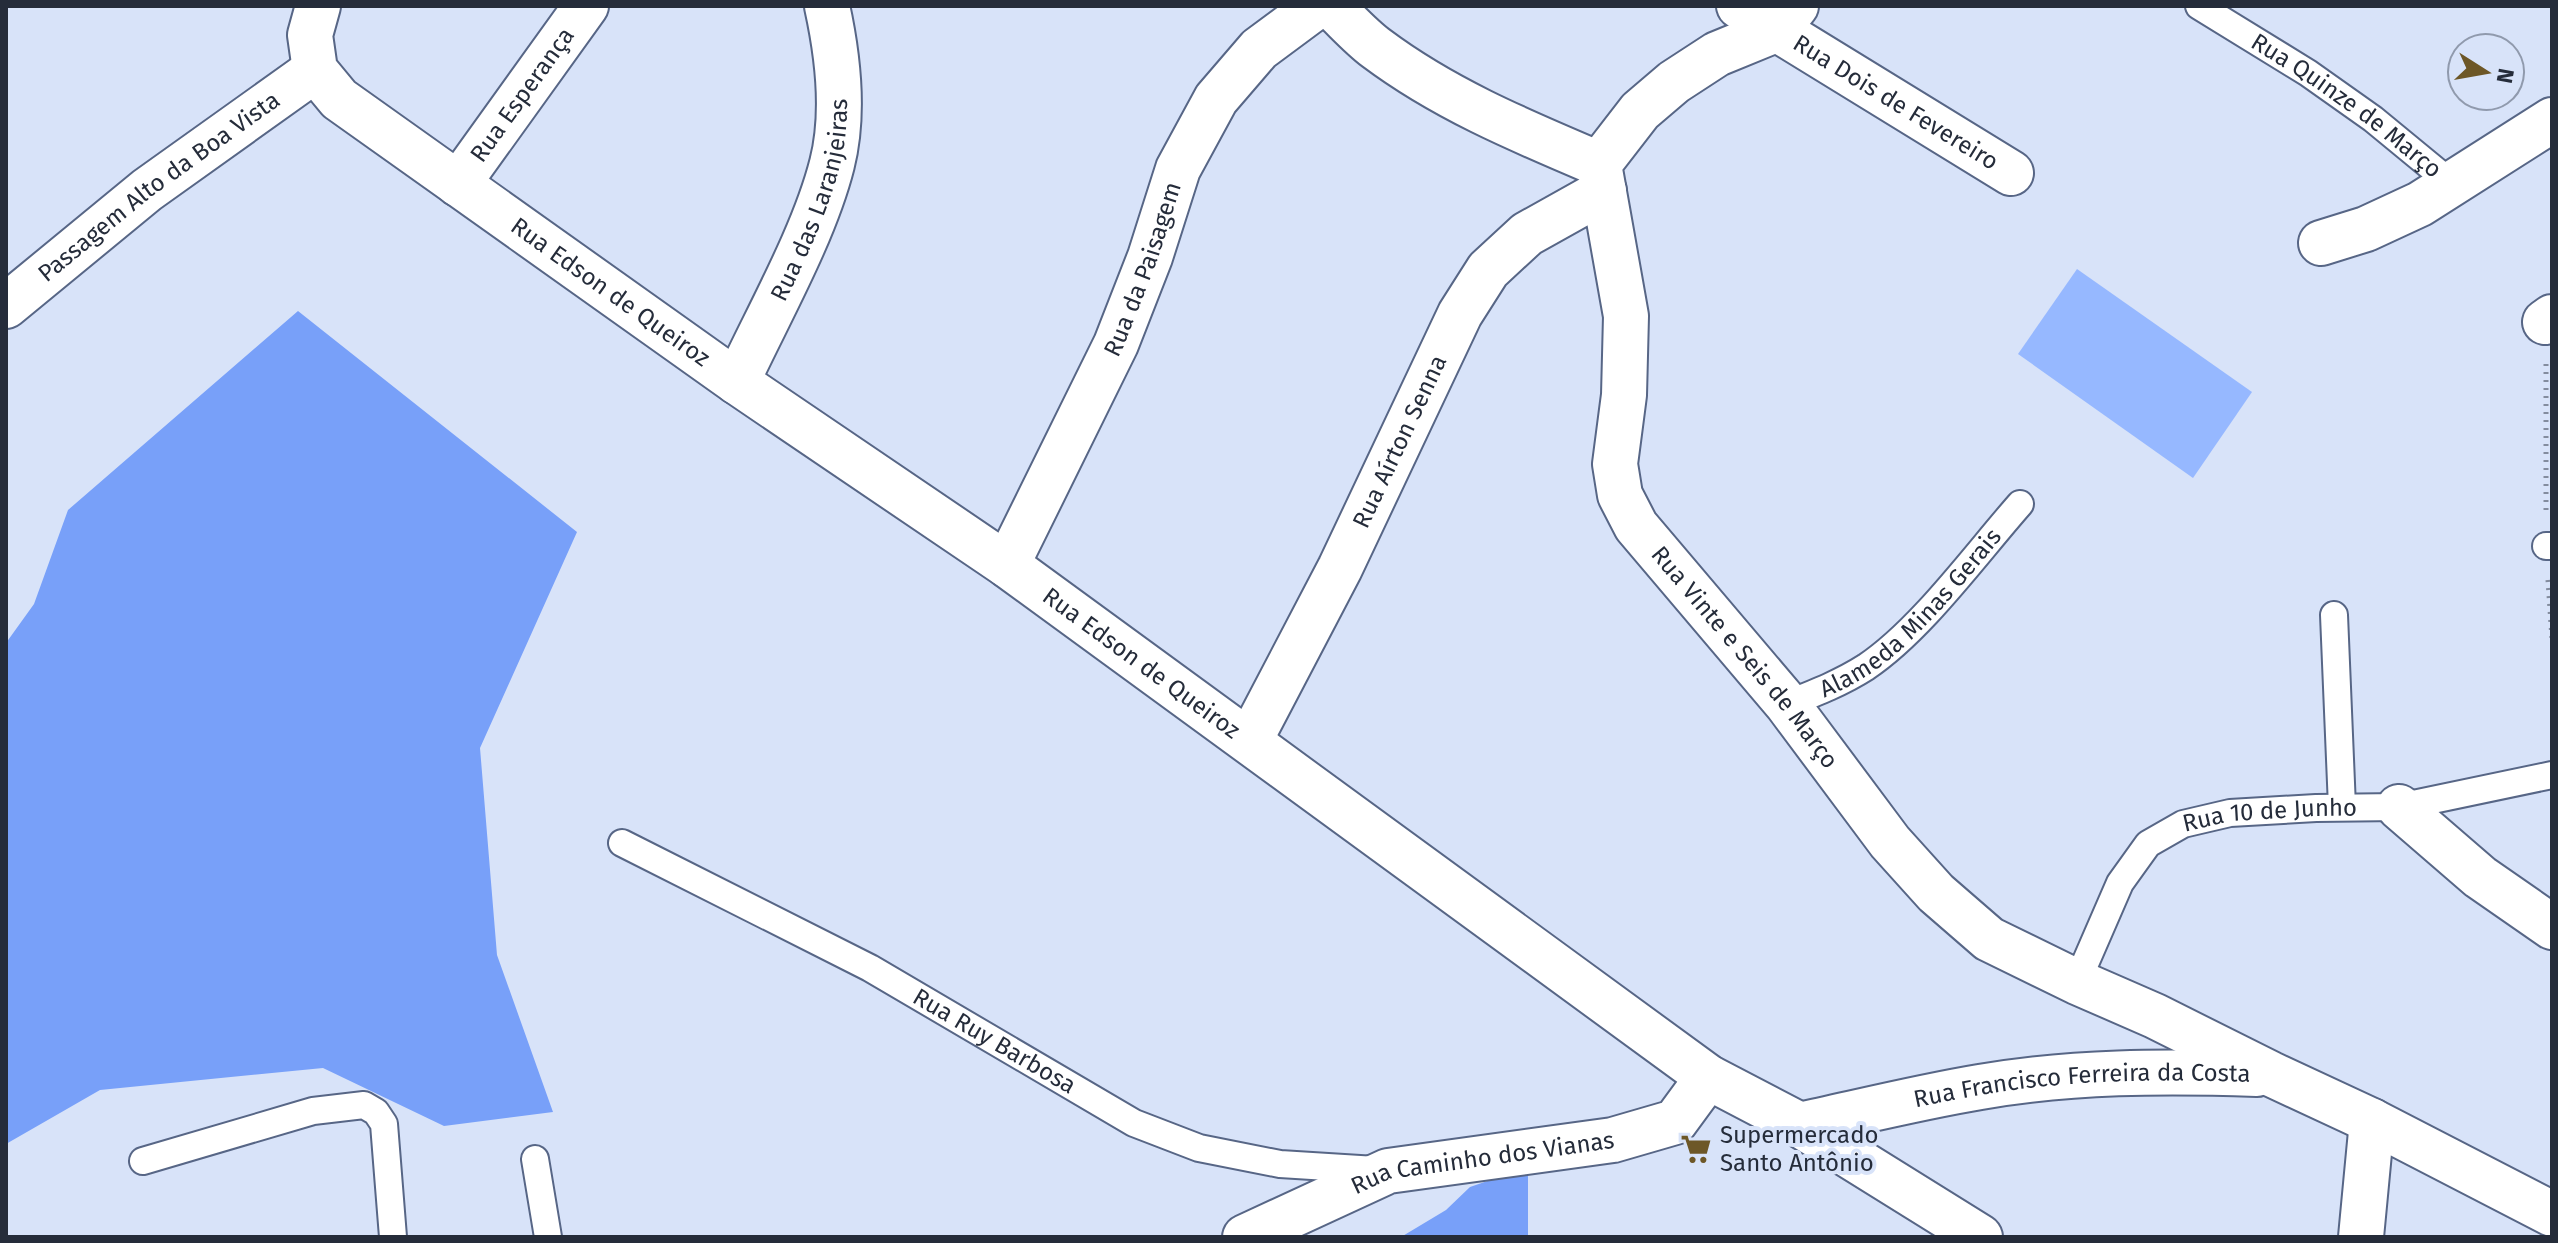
<svg xmlns="http://www.w3.org/2000/svg" width="2558" height="1243" viewBox="0 0 2558 1243" font-family="'Fira Sans',sans-serif">
  <style>
    .green { fill: #96b8ff }
    .forest { fill: #78a0f9 }
    .lines { fill: none; stroke-linecap: round; stroke-linejoin: round }
    .service-casing { stroke: #576686; stroke-width: 30 }
    .minor-casing { stroke: #576686; stroke-width: 48 }
    .tertiary-casing { stroke: #576686; stroke-width: 48 }
    .path { stroke: #838c9e; stroke-width: 5; stroke-dasharray: 2 6; stroke-linecap: butt }
    .service { stroke: #fff; stroke-width: 26 }
    .minor { stroke: #fff; stroke-width: 44 }
    .tertiary { stroke: #fff; stroke-width: 44 }
    .labels { text-anchor: middle; stroke-width: 8; stroke-linejoin: round; paint-order: stroke }
    .street-label { font-size: 24px; fill: #252c3a; stroke: #d8e3f9 }
    .poi-label { font-size: 24px; fill: #252c3a; stroke: #d8e3f9; text-anchor: start }
  </style>
  <rect width="100%" height="100%" fill="#d8e3f9"/>
  <!-- green -->
  <polygon class="green" points="2077,269 2252,392 2193,478 2018,354"/>
  <!-- forest -->
  <g class="forest">
    <polygon points="298,311 577,532 480,748 497,955 553,1112 444,1126 323,1068 100,1090 6,1144 6,643 34,604 68,510"/>
    <polygon points="1528,1167 1528,1237 1401,1237 1446,1210 1470,1187"/>
  </g>
  <g class="lines">
    <!-- service casing -->
    <g class="service-casing">
      <g id="service">
        <path id="s1" d="M2199,6L2308,73L2373,119L2452,184"/>
        <polyline points="2546,546 2552,546"/>
        <polyline points="2334,615 2342,807"/>
        <path id="s2" d="M1787,704C1815,693 1841,683 1866,667C1921,630 1975,555 2020,504"/>
        <path id="s3" d="M622,843L870,968L1134,1123L1199,1148L1280,1164L1376,1170"/>
        <path id="s4" d="M2077,982L2120,883L2148,844L2183,824L2230,813L2316,808L2399,807L2552,775"/>
        <polyline points="535,1159 548,1237"/>
        <polyline points="143,1161 313,1111 364,1105 376,1112 384,1124 393,1237"/>
      </g>
    </g>
    <!-- minor casing -->
    <g class="minor-casing">
      <g id="minor">
        <path d="M1331,6C1346,20 1360,36 1376,48C1444,99 1521,131 1599,164"/>
        <path id="s5" d="M1739,6L2011,173"/>
        <path id="s6" d="M1796,6L1778,29L1717,54L1674,82L1640,111L1599,164L1626,316L1624,395L1615,464L1620,495L1636,526L1787,704L1890,842L1936,893L1989,939L2077,982L2155,1016L2271,1074L2372,1121L2552,1214"/>
        <path id="s7" d="M458,184L586,6"/>
        <polyline points="2321,243 2366,229 2420,204 2552,120"/>
        <path id="s8" d="M6,306L147,190L315,70"/>
        <polyline points="2545,322 2552,317"/>
        <path id="s9" d="M737,382C768,315 814,235 832,164C845,113 838,56 827,6"/>
        <path id="s10" d="M1007,565L1116,344L1150,257L1178,169L1216,99L1259,49L1317,6"/>
        <path id="s11" d="M1250,740L1340,568L1460,314L1488,270L1527,234L1604,191"/>
        <polyline points="2399,807 2480,877 2552,927"/>
        <path id="s12" d="M1800,1125C1860,1112 1920,1097 1980,1087C2071,1071 2165,1071 2257,1074"/>
        <polyline points="2361,1237 2372,1121"/>
      </g>
    </g>
    <!-- tertiary casing -->
    <g class="tertiary-casing">
      <g id="tertiary">
        <path id="s13" d="M318,6L310,35L315,70L339,99L737,382L1007,565L1708,1077L1800,1125L1980,1237"/>
        <path id="s14" d="M1245,1237L1388,1171L1613,1140L1675,1122L1708,1077"/>
      </g>
    </g>
    <!-- path -->
    <g class="path">
      <polyline points="2546,364 2546,510"/>
      <polyline points="2548,580 2552,639"/>
    </g>
    <!-- service -->
    <use href="#service" class="service"/>
    <!-- minor -->
    <use href="#minor" class="minor"/>
    <!-- tertiary -->
    <use href="#tertiary" class="tertiary"/>
  </g>
  <!-- icons -->
  <defs>
    <g id="supermarket-bare" transform="scale(2.4)"><path d="M-6-5.5h2.5l.6 2H6L4.5 2H-2.5L-4.4-4H-6ZM-1.5 3.2a1.3 1.3 0 1 0 .1 0ZM3 3.2a1.3 1.3 0 1 0 .1 0Z" fill="#6d5727" stroke="#d8e3f9" stroke-width="2.5" paint-order="stroke"/></g>
  </defs>
  <g fill-rule="evenodd">
    <use href="#supermarket-bare" x="1696" y="1149"/>
  </g>
  <g class="labels">
    <!-- street labels -->
    <g class="street-label">
      <text dy="8" stroke="none"><textPath href="#s7" startOffset="110">Rua Esperança</textPath></text>
      <text dy="8" stroke="none"><textPath href="#s5" startOffset="184">Rua Dois de Fevereiro</textPath></text>
      <text dy="8" stroke="none"><textPath href="#s1" startOffset="178">Rua Quinze de Março</textPath></text>
      <text dy="8" stroke="none"><textPath href="#s8" startOffset="194">Passagem Alto da Boa Vista</textPath></text>
      <text dy="8" stroke="none"><textPath href="#s9" startOffset="198">Rua das Laranjeiras</textPath></text>
      <text dy="8" stroke="none"><textPath href="#s10" startOffset="326">Rua da Paisagem</textPath></text>
      <text dy="8" stroke="none"><textPath href="#s13" startOffset="436">Rua Edson de Queiroz</textPath></text>
      <text dy="8" stroke="none"><textPath href="#s11" startOffset="334">Rua Aírton Senna</textPath></text>
      <text dy="8" stroke="none"><textPath href="#s2" startOffset="156">Alameda Minas Gerais</textPath></text>
      <text dy="8" stroke="none"><textPath href="#s6" startOffset="798">Rua Vinte e Seis de Março</textPath></text>
      <text dy="8" stroke="none"><textPath href="#s13" startOffset="1084">Rua Edson de Queiroz</textPath></text>
      <text dy="8" stroke="none"><textPath href="#s4" startOffset="284">Rua 10 de Junho</textPath></text>
      <text dy="8" stroke="none"><textPath href="#s3" startOffset="422">Rua Ruy Barbosa</textPath></text>
      <text dy="8" stroke="none"><textPath href="#s12" startOffset="286">Rua Francisco Ferreira da Costa</textPath></text>
      <text dy="8" stroke="none"><textPath href="#s14" startOffset="252">Rua Caminho dos Vianas</textPath></text>
    </g>
    <!-- poi labels -->
    <g class="poi-label">
      <text x="1720" y="1143">Supermercado<tspan x="1720" dy="28">Santo Antônio</tspan></text>
    </g>
  </g>
  <!-- border -->
  <rect width="2558" height="1243" fill="none" stroke="#252c3a" stroke-width="16"/>
  <!-- north arrow -->
  <g transform="translate(2486 72) rotate(101)"><circle r="38" fill="#d8e3f9" stroke="#909aad" stroke-width="2"/>
  <path d="M0-6L14 30L0 20L-14 30Z" fill="#6d5727"/>
  <text y="-12" font-size="22" font-weight="bold" text-anchor="middle" fill="#252c3a">N</text>
  </g>
</svg>
